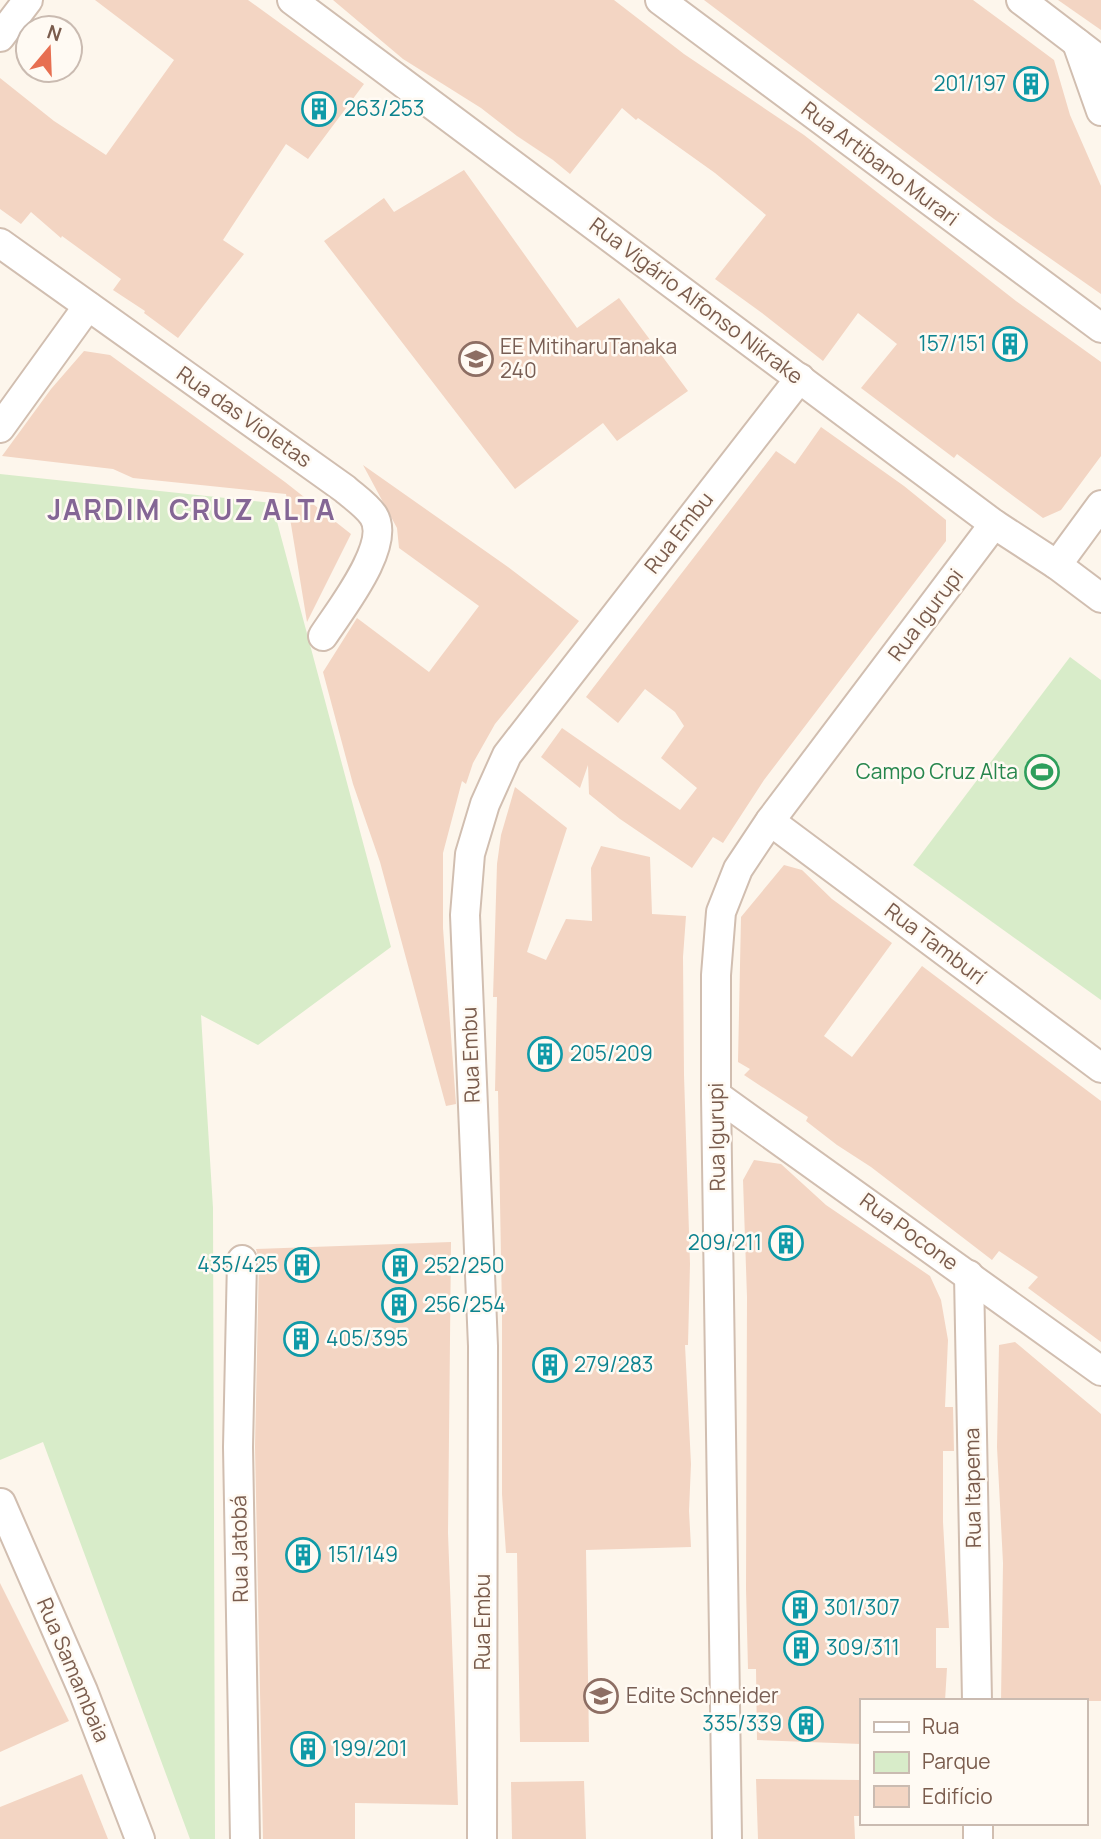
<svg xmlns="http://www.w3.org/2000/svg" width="1101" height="1839" viewBox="0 0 1101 1839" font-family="Manrope,sans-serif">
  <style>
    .green { fill: #d8ecc9 }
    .building { fill: #f3d5c3 }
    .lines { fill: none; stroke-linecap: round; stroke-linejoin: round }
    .minor-casing { stroke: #d1beb0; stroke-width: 32 }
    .minor { stroke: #fff; stroke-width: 28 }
    .labels { text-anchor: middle; stroke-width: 5; stroke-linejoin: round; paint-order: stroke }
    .culture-label { font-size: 21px; fill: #0d838f; stroke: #fffaf3; text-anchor: start }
    .street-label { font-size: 21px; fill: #7a5c4d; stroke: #fffaf3 }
    .education-label { font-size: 21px; fill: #785e54; stroke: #fffaf3; text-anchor: start }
    .leisure-label { font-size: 21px; fill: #27864d; stroke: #fffaf3; text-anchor: end }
    .district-label { font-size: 28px; font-weight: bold; letter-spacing: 2px; fill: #846695; stroke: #fffaf3 }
  </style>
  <rect width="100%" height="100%" fill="#fdf6ec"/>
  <!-- green -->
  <g class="green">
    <polygon points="0,474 272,503 391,947 258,1045 201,1015 213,1208 215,1839 190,1839 43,1442 0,1460"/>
    <polygon points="1070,657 1101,680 1101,1000 913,865"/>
  </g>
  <!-- building -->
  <g class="building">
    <polygon points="95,0 248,0 364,84 308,159 286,144 223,240 244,254 178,338 144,313 145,311 113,290 121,279 62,236 61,238 31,212 21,224 0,209 0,78 54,121 106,155 174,60"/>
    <polygon points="333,0 614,0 684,54 804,135 1016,301 1101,362 1101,456 1061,510 1043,518 957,454 954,458 861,388 897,344 858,313 823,361 762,313 715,279 766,215 715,173 638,118 636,120 622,108 570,174 553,160 517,136 481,108 403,59"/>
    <polygon points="704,0 973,0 1054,60 1070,115 1101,186 1101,294 994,219"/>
    <polygon points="1058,0 1101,0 1101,30"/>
    <polygon points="464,170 577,328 619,298 688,391 617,441 603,423 515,489 324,241 384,198 394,212"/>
    <polygon points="84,351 110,355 285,482 351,534 307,622 286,494 133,478 113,469 2,456 51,389"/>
    <polygon points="821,427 904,486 946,520 946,541 764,780 723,843 713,837 692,868 620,819 589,794 588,765 580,788 541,757 562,728 680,810 697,788 661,758 684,726 675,712 645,689 618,723 586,697 776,451 795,464"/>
    <polygon points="363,465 508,567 579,621 495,724 473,763 466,784 462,781 443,853 443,928 456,1104 446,1106 380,862 353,784 323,672 357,618 429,672 479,606 399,548 397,528"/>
    <polygon points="515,787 567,828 527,952 546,960 566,919 592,921 591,868 601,846 650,857 652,914 686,916 683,957 684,1075 690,1264 688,1345 685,1345 691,1464 689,1511 691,1547 586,1550 589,1742 520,1742 517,1553 506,1553 502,1494 502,1311 498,1091 495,1091 497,997 493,997 497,864 501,835"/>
    <polygon points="784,865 802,870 832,899 892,943 824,1036 852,1057 922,966 1101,1101 1101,1342 1028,1288 1038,1277 999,1251 992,1260 871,1167 837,1145 806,1121 808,1117 744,1075 750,1069 738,1062 741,917"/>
    <polygon points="754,1160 781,1164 826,1205 930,1276 941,1300 948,1340 945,1407 953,1407 954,1451 943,1451 943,1522 949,1628 936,1628 936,1668 947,1668 945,1701 861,1701 861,1744 757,1740 756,1669 748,1669 746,1589 747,1297 743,1180"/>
    <polygon points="451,1242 448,1533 458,1805 355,1803 355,1839 263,1839 255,1447 259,1260 256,1249"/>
    <polygon points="1015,1342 1101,1414 1101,1701 1001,1701 1003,1563 997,1447 999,1345"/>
    <polygon points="0,1583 69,1721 0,1752"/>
    <polygon points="82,1774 108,1839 0,1839 0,1807"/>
    <polygon points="756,1779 861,1780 861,1816 854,1816 855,1839 758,1839"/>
    <polygon points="584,1781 586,1839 512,1839 511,1782"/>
  </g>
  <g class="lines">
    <!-- minor casing -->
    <g class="minor-casing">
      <g id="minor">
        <polyline points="292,0 994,524 1057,565 1101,598"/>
        <polyline points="660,0 1101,328"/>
        <polyline points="1021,0 1101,61"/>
        <polyline points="0,37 28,0"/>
        <polyline points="1077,43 1101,111"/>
        <path d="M0,243L345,489C354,497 366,505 373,515C393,544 339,611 323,636"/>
        <polyline points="0,428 88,306"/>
        <polyline points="1057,565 1101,505"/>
        <polyline points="770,821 1101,1068"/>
        <polyline points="716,1095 1101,1371"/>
        <polyline points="242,1260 238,1447 245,1839"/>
        <polyline points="969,1275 977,1701"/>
        <polyline points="1,1503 83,1691 140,1839"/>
        <polyline points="978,1823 978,1839"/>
        <polyline points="482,1839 483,1346 465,915 470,854 485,804 507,755 800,378"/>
        <polyline points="727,1839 716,1095 716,975 721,912 738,869 770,821 994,524"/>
      </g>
    </g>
    <!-- minor -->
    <use href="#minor" class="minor"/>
  </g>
  <!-- icons -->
  <defs>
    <g id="building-ring" transform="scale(1.75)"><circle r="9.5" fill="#fffaf3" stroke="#0f9aa8" stroke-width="1.5"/><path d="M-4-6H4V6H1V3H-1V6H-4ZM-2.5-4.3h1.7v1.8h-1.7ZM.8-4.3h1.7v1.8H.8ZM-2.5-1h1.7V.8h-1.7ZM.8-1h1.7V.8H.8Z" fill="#0f9aa8"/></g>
    <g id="school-ring" transform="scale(1.75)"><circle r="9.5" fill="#fffaf3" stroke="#8d6e63" stroke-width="1.5"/><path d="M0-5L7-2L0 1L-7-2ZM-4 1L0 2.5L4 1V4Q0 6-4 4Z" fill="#8d6e63"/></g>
    <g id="stadium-ring" transform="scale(1.75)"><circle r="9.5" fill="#fffaf3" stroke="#2e9e5b" stroke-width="1.5"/><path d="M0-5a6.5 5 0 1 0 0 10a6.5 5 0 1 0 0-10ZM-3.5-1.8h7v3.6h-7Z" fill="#2e9e5b"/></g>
  </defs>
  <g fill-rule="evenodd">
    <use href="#building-ring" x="1031" y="84"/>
    <use href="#building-ring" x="319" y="109"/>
    <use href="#building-ring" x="1010" y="344"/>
    <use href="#school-ring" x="476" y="359"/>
    <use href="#stadium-ring" x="1042" y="772"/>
    <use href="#building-ring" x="545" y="1054"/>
    <use href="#building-ring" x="786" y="1243"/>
    <use href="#building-ring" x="302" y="1265"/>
    <use href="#building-ring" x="400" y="1266"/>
    <use href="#building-ring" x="399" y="1305"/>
    <use href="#building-ring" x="301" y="1339"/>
    <use href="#building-ring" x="550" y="1365"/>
    <use href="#building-ring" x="303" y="1555"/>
    <use href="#building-ring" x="800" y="1608"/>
    <use href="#building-ring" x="801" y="1648"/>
    <use href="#school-ring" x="601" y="1696"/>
    <use href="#building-ring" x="806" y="1724"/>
    <use href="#building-ring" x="308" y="1749"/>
  </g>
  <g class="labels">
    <!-- culture labels -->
    <g class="culture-label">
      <text x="1006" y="91" text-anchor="end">201/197</text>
      <text x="344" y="116">263/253</text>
      <text x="986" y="351" text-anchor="end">157/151</text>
      <text x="570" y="1061">205/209</text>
      <text x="762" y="1250" text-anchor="end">209/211</text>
      <text x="278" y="1272" text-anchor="end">435/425</text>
      <text x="424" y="1273">252/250</text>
      <text x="424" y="1312">256/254</text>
      <text x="326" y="1346">405/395</text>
      <text x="574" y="1372">279/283</text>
      <text x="328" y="1562">151/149</text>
      <text x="824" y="1615">301/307</text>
      <text x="826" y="1655">309/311</text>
      <text x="782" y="1731" text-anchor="end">335/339</text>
      <text x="332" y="1756">199/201</text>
    </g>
    <!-- street labels -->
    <g class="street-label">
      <text transform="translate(880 164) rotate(37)" y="7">Rua Artibano Murari</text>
      <text transform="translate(696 301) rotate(37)" y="7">Rua Vigário Alfonso Nikrake</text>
      <text transform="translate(244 417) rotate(35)" y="7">Rua das Violetas</text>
      <text transform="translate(679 533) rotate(-52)" y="7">Rua Embu</text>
      <text transform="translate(926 615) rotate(-53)" y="7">Rua Igurupi</text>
      <text transform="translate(935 944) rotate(37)" y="7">Rua Tamburí</text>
      <text transform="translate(471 1055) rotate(-92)" y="7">Rua Embu</text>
      <text transform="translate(717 1137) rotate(-91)" y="7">Rua Igurupi</text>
      <text transform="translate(909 1232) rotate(36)" y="7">Rua Pocone</text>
      <text transform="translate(973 1488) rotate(-91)" y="7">Rua Itapema</text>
      <text transform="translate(240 1549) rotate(-91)" y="7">Rua Jatobá</text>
      <text transform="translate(483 1622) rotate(-90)" y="7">Rua Embu</text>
      <text transform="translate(73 1670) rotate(67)" y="7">Rua Samambaia</text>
    </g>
    <!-- education labels -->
    <g class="education-label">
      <text x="500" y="354">EE MitiharuTanaka<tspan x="500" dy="24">240</tspan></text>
      <text x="626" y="1703">Edite Schneider</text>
    </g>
    <!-- leisure labels -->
    <g class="leisure-label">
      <text x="1018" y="779">Campo Cruz Alta</text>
    </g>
    <!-- district labels -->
    <g class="district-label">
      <text x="192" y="520">JARDIM CRUZ ALTA</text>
    </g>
  </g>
  <!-- legend -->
  <rect x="860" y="1699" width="228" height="126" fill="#fffaf3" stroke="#cabbb1" stroke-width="2"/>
  <rect x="874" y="1722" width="35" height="10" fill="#ffffff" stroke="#cabbb1" stroke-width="2"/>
  <text x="922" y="1734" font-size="21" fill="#7a5c4d">Rua</text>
  <rect x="874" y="1752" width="35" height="21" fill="#d8ecc9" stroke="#cabbb1" stroke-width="2"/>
  <text x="922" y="1769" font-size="21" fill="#7a5c4d">Parque</text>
  <rect x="874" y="1786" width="35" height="21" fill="#f3d5c3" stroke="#cabbb1" stroke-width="2"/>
  <text x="922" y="1804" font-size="21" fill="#7a5c4d">Edifício</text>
  <!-- north arrow -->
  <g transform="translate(49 49) rotate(19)"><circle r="33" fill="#fffaf3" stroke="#cabbb1" stroke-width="2"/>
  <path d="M0-5L12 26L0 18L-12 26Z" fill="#e76f51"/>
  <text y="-10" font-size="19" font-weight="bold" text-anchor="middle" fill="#7a5c4d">N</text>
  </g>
</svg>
